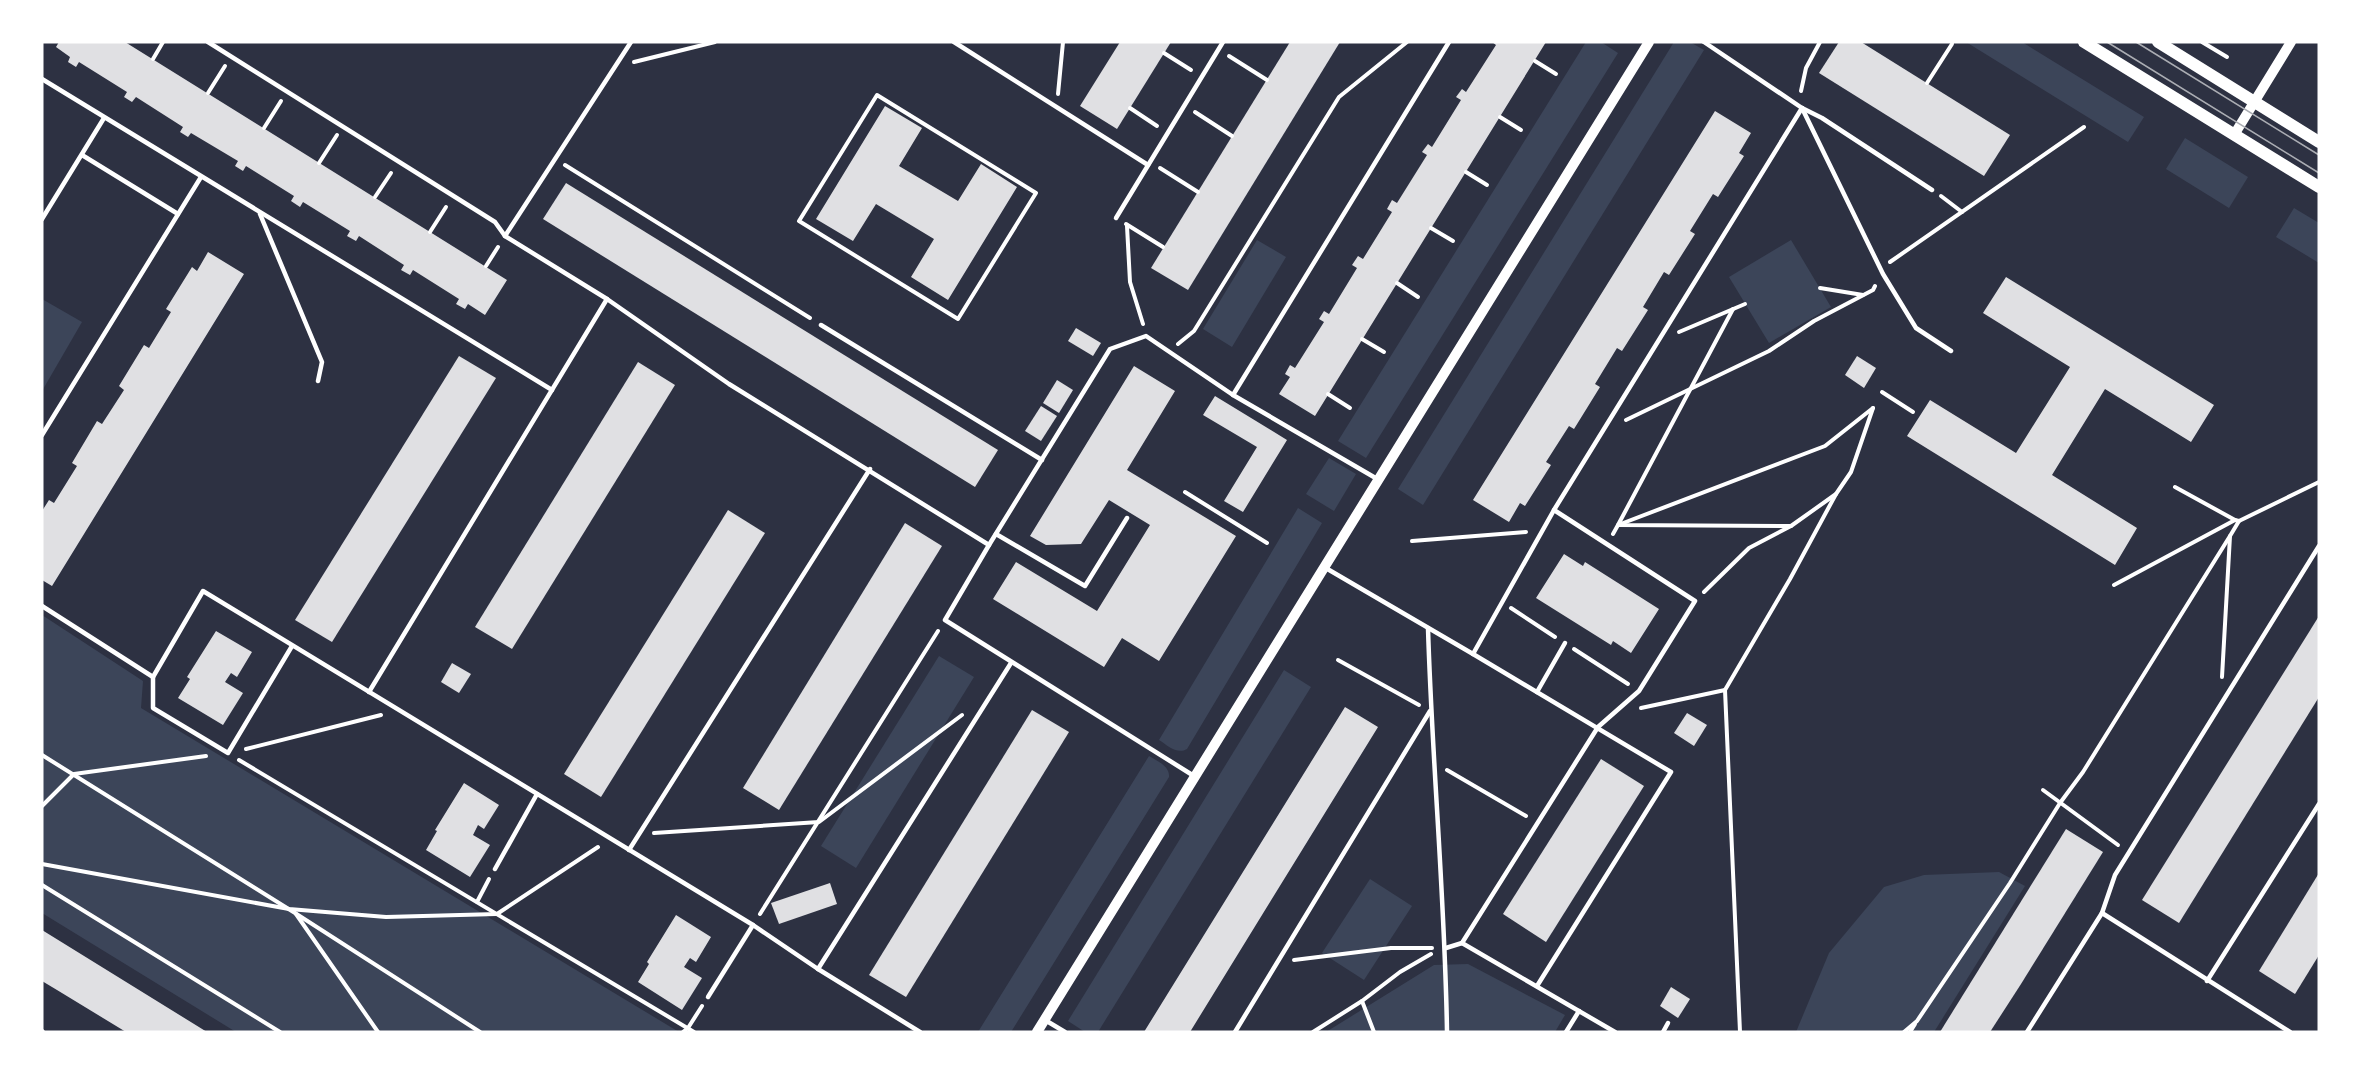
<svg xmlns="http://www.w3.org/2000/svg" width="2361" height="1074" viewBox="0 0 2361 1074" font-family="Montserrat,sans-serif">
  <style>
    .green { fill: #3c4559 }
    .building { fill: #e0e0e3 }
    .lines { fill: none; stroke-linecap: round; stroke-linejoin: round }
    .path { stroke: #fff; stroke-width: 4 }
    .service { stroke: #fff; stroke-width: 4.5 }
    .tertiary { stroke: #fff; stroke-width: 10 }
    .secondary { stroke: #fff; stroke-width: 12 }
    .tram { stroke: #abadb3; stroke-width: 1.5 }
  </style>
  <rect width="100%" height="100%" fill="#2d3142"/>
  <!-- green -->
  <g class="green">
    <polygon points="1586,42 1601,42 1618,53 1366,458 1338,441"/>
    <polygon points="1674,42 1690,42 1704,50 1423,505 1398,489"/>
    <polygon points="1966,42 2022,42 2144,117 2128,142"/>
    <polygon points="2185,138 2248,177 2229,208 2166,169"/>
    <polygon points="2294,208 2319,223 2319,263 2276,237"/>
    <polygon points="1257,240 1286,257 1232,347 1203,329"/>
    <polygon points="1791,240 1831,307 1769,343 1729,277"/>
    <polygon points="42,299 82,322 42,391"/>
    <polygon points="1329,458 1356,474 1334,511 1306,494"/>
    <path d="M1298,508L1322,523L1187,749C1177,755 1167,745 1159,740Z"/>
    <polygon points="42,615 143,681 141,708 679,1032 236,1032 42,913"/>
    <polygon points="939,656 974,677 856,868 821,846"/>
    <polygon points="1284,670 1311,687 1098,1032 1085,1032 1068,1021"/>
    <path d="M1149,756C1157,761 1170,766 1169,777L1011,1032H978Z"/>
    <polygon points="1999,872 2025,886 1934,1032 1796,1032 1829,953 1884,887 1924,875"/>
    <polygon points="1370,879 1412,906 1364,980 1322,953"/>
    <polygon points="1468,964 1565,1015 1555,1032 1326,1032 1434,965"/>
  </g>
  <!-- building -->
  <g class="building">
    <polygon points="59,42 125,42 507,280 485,315 468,304 465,309 456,304 459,299 413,270 410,275 401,270 404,265 359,236 356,241 347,236 350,231 303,202 300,207 291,201 294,196 246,166 243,171 235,166 238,161 191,133 188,137 180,132 183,127 136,97 132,102 124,97 127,92 79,62 76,67 68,62 70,57 56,47"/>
    <polygon points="1120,42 1171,42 1117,129 1080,106"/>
    <polygon points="1290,42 1340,42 1188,290 1151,268"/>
    <polygon points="1492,42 1546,42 1315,416 1279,394 1290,377 1285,374 1290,365 1295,368 1324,322 1319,319 1324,311 1329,314 1357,268 1352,265 1358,256 1363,259 1392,212 1387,209 1392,200 1397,203 1427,155 1422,152 1428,144 1432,147 1461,100 1456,97 1462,89 1466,92 1496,45"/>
    <polygon points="1839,42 1861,42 2010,135 1984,176 1819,73"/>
    <polygon points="885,106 922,128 899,166 958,201 981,164 1017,187 948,300 911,277 934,239 876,204 853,241 816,219"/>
    <polygon points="1715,111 1751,133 1739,153 1744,156 1718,197 1713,194 1690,231 1695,234 1669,275 1664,272 1643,307 1648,310 1622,351 1617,348 1595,384 1600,387 1574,429 1569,426 1546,462 1551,465 1525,506 1520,503 1509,522 1473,500"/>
    <polygon points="566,183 998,450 975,487 543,219"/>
    <polygon points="208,252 244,274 52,586 42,580 42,511 49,500 54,503 77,466 72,463 97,421 102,424 124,390 119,386 144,345 149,348 171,312 166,309 192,267 197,271"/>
    <polygon points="2006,277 2214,405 2191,442 2105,389 2052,475 2137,528 2115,565 1907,436 1930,400 2016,453 2070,367 1983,313"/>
    <polygon points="1076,328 1101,343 1093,356 1068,341"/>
    <polygon points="459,356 496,378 332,642 295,620"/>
    <polygon points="1857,356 1876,368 1864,388 1845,375"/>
    <polygon points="638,362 675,385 512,649 475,627"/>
    <polygon points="1134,366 1175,391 1127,470 1236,536 1159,661 1122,638 1104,667 993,599 1016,562 1097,611 1150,525 1109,500 1081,544 1046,545 1030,536"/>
    <polygon points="1057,380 1073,390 1059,413 1043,403"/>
    <polygon points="1215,396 1287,440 1243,512 1224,501 1257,447 1203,415"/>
    <polygon points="1041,406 1057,416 1041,441 1025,431"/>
    <polygon points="728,510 765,533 601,797 564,774"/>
    <polygon points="905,523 942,546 779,810 743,788"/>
    <polygon points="1564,554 1583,566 1585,562 1659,609 1631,653 1613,641 1611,645 1536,598"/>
    <polygon points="2319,616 2319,697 2179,923 2142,900"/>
    <polygon points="216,631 252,652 237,677 231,673 225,682 243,693 223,725 178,698 190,679 187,677"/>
    <polygon points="452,663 471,674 459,693 441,682"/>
    <polygon points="1345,707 1378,727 1238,954 1190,1032 1144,1032"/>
    <polygon points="1032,710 1069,732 906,997 869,975"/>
    <polygon points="1687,713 1707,725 1694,746 1674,733"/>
    <polygon points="1601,759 1644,786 1546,942 1503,914"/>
    <polygon points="464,783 499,805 484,829 478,825 473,835 490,845 470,877 426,850 437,831 435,830"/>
    <polygon points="2066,829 2103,852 2021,984 1990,1032 1940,1032"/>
    <polygon points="2319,873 2319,955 2295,994 2259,971"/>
    <polygon points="830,883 837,904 779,924 771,903"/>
    <polygon points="676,915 711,937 696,962 690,958 684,967 702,978 682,1010 638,982 649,964 647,962"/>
    <polygon points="42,930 207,1032 126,1032 57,990 42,981"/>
    <polygon points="1671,987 1690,999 1678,1018 1660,1006"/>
  </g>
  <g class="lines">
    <!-- path -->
    <g class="path">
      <polyline points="2202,42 2227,57"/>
      <polyline points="1164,53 1191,70"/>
      <polyline points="1229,56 1267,80"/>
      <polyline points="153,59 163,42"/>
      <polyline points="1535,61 1556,74"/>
      <polyline points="634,62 715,42"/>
      <polyline points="1927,83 1952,44"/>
      <polyline points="1801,91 1806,68 1820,42"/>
      <polyline points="208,93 225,66"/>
      <polyline points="1058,94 1063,42"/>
      <polygon points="877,95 1036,193 958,319 799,221"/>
      <polyline points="1130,108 1157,126"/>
      <polyline points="1195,112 1232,136"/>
      <polyline points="1500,117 1521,130"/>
      <polyline points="264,128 281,101"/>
      <polyline points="319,163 337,135"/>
      <polyline points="565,165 810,318"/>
      <polyline points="1160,168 1198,192"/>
      <polyline points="1466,172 1487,185"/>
      <polyline points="1941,196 1962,212"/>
      <polyline points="375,197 391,173"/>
      <polyline points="1126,224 1163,247"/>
      <polyline points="1127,226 1130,282 1143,324"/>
      <polyline points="1431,228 1453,241"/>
      <polyline points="430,232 446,207"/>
      <polyline points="1890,262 2084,127"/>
      <polyline points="486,266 498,247"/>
      <polyline points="1397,283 1418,297"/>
      <polyline points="1820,288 1863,295"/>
      <polyline points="1733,309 1618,525 1791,526"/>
      <polyline points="1679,332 1745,304"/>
      <polyline points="1362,339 1384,352"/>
      <polyline points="1178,344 1194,331 1339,97 1407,42"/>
      <polyline points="1882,392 1913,412"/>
      <polyline points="1328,394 1350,408"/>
      <polyline points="1626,420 1769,351 1814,321 1873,290 1875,286"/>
      <polyline points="2175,487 2235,520"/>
      <polyline points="1185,492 1267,543"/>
      <polyline points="1613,534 1618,525 1825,446 1873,408"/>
      <polyline points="1412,541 1526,532"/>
      <polyline points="2114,585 2235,520 2239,521 2319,482"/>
      <polyline points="1704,592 1749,548 1791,526 1836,494 1851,472 1873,408"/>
      <polyline points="1511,608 1555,637"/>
      <polyline points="1574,649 1628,684"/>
      <polyline points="1338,660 1419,705"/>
      <polyline points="2222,677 2230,536 2239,521"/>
      <polyline points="1641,708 1725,690"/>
      <polyline points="246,749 381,715"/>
      <polyline points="42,755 295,913 480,1032"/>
      <polyline points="239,760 694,1032"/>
      <polyline points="1447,770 1526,816"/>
      <polyline points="2043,790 2118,845"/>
      <polyline points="42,806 74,774 206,756"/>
      <polyline points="654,833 819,822 962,715"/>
      <polyline points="42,864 289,909 386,917 497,914 598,847"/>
      <polyline points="42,885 280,1032"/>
      <polyline points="477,902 489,879"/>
      <polyline points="296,914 378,1032"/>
      <polyline points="760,914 938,631"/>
      <polyline points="1294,960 1391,948 1432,948"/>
      <polyline points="1362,1001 1374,1032"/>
      <polyline points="683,1032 688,1028 702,1006"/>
      <polyline points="1313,1032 1362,1001 1400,972 1431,954"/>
      <polyline points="1740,1032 1725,690 1790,579 1836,494"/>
      <polyline points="1904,1032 1917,1021 2010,883 2060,803 2083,772 2230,536"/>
      <polyline points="1910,1032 1915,1024"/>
    </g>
    <!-- service -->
    <g class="service">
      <polyline points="208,42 495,222 505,236 607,299 729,384 989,545 945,620 1194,776"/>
      <polyline points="954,42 1148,165"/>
      <polyline points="1704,42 1802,108 1822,118 1932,190"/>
      <polyline points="42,79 552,390"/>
      <polyline points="1802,108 1883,274 1916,328 1951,351"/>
      <polyline points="82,155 178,214"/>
      <polyline points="260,214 322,362 318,381"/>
      <polyline points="1116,218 1223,42"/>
      <polyline points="42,219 104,118"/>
      <polyline points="505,236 631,42"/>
      <polyline points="821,325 1042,460"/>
      <polyline points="42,435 201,177"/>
      <polyline points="1379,480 1233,395 1449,42"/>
      <polyline points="996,534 1085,586 1127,518"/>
      <polyline points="989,545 1110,349 1146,336 1233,395"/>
      <polyline points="1324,567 1473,654 1554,510 1802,108"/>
      <polyline points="42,606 153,677 203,591 753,925 818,969 920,1032"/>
      <path d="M1428,628C1432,763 1445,897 1447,1032"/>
      <polyline points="1473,654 1671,772 1537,986"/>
      <polyline points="153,677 153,708 228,753 292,646"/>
      <polyline points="369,692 607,299"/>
      <polyline points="1537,692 1565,643"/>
      <polyline points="629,850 870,469"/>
      <polyline points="495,869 537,794"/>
      <polyline points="2102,913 2290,1032"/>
      <polyline points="1462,943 1615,1032"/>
      <polyline points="1446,948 1462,943 1598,727 1639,691 1695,601 1554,510"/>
      <polyline points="818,969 1011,663"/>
      <polyline points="2207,981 2319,804"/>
      <polyline points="708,997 753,925"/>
      <polyline points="1045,1020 1065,1032"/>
      <polyline points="42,1031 43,1032"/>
      <polyline points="1235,1032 1430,711"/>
      <polyline points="1566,1032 1579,1011"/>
      <polyline points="1663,1032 1668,1023"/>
      <polyline points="2027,1032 2102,913 2115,875 2319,546"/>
    </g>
    <!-- tertiary -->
    <g class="tertiary">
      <polyline points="2234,135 2291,42"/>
      <polyline points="1037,1032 1649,42"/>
    </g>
    <!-- secondary -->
    <g class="secondary">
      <polyline points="2084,42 2319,187"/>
      <polyline points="2158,42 2319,142"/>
    </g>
    <!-- tram -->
    <g class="tram">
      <polyline points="2107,42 2319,173"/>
      <polyline points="2136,42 2319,155"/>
    </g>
  </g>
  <!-- border -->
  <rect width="2361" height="1074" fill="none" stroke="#ffffff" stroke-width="87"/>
</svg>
